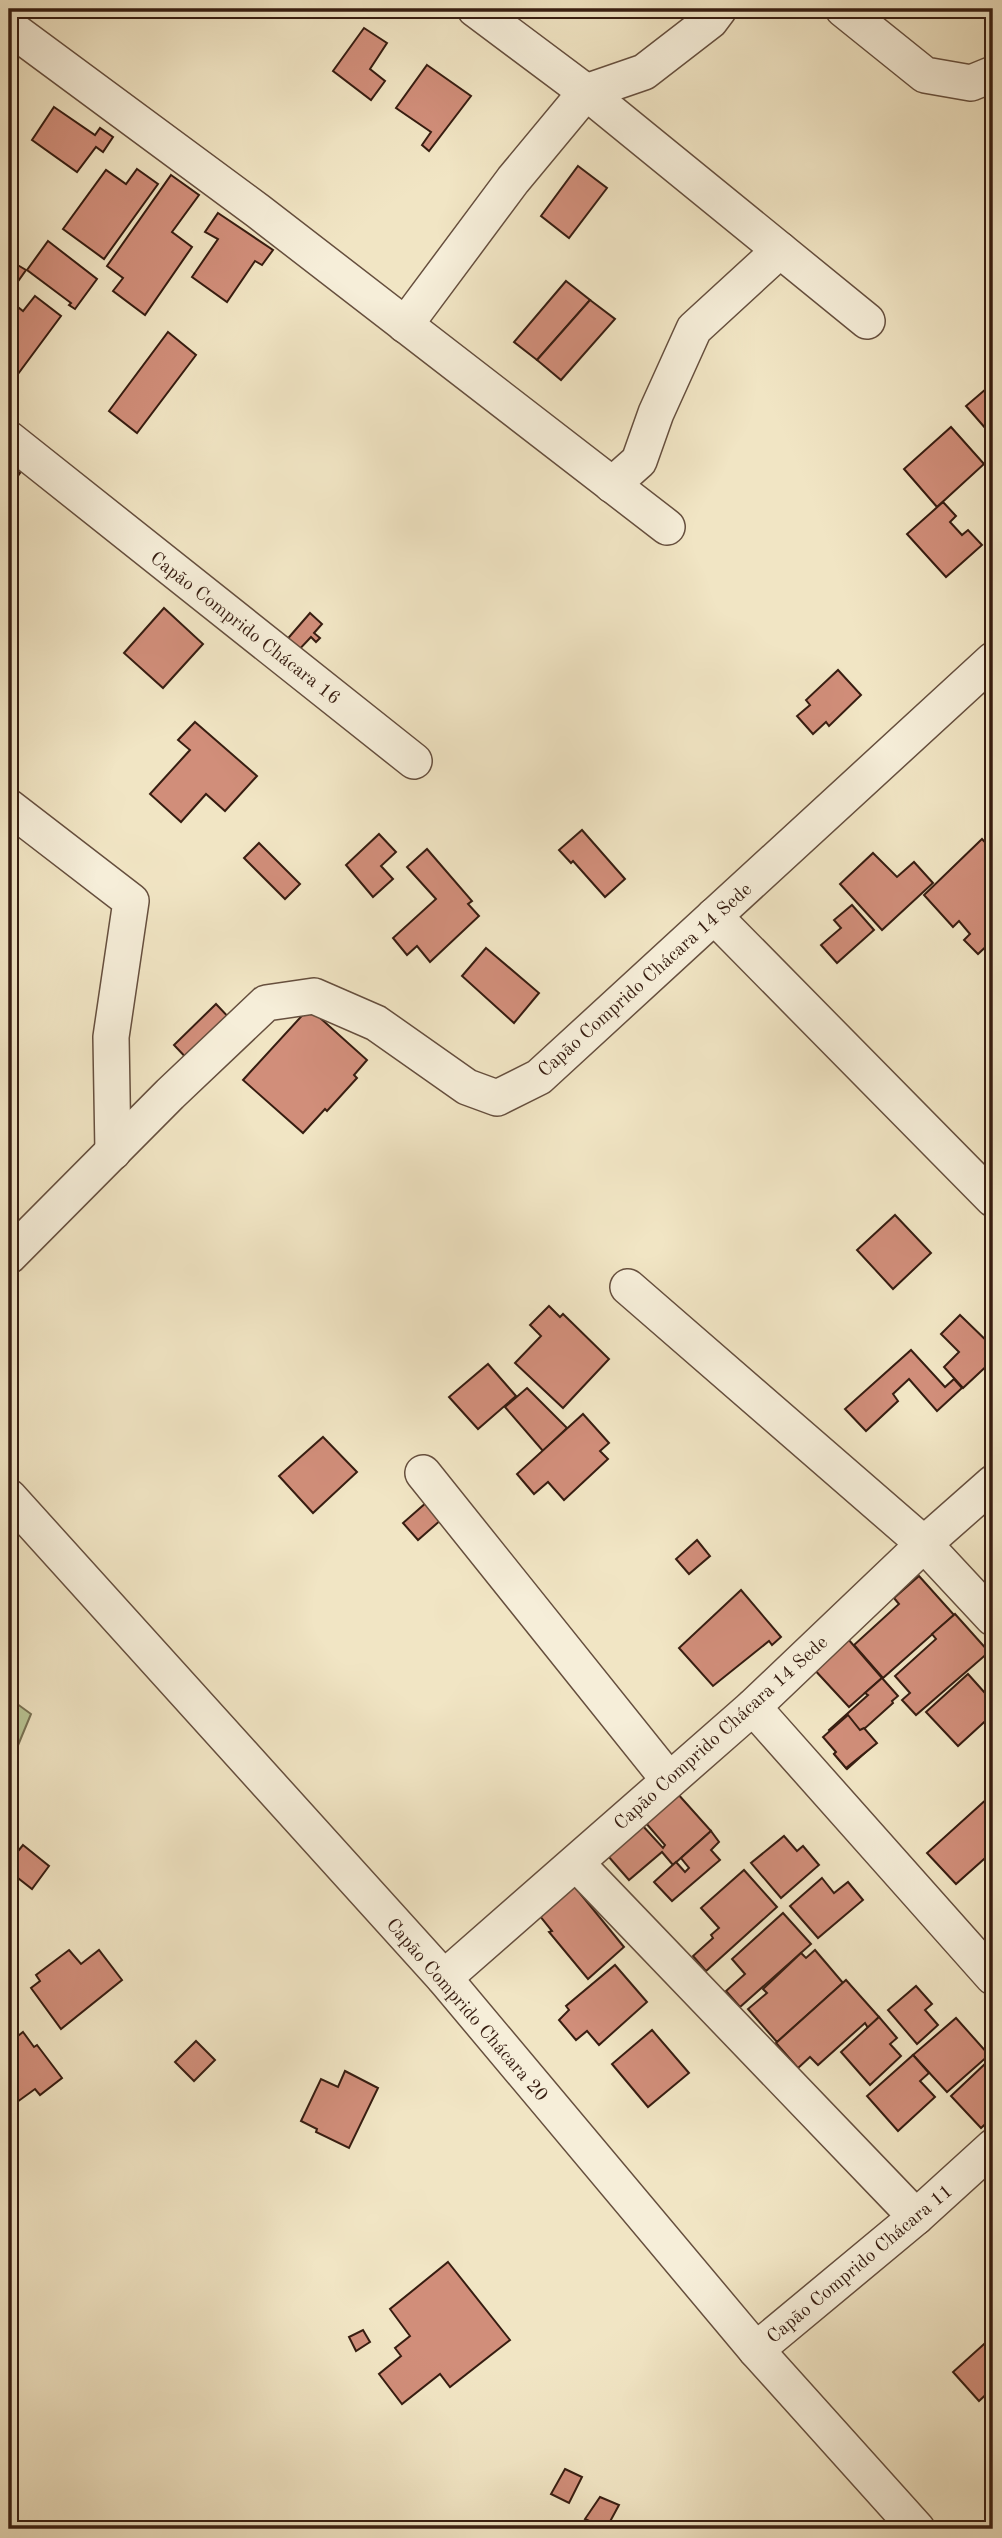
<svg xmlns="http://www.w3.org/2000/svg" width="1002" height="2538" viewBox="0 0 1002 2538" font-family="'Old Standard TT',serif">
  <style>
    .green { fill: #b9c595; stroke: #787153; stroke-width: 2 }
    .building { fill: #d18e7a; stroke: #371d11; stroke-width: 2 }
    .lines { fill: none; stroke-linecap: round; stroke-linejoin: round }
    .street-casing { stroke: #664f3e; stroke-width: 38 }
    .street { stroke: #f6eed9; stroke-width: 35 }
    .labels { text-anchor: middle; stroke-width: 5; stroke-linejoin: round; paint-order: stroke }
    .street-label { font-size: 19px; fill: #371d11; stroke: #f6eed9 }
  </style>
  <rect width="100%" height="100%" fill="#f1e5c4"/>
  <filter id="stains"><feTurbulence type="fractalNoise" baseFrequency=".00286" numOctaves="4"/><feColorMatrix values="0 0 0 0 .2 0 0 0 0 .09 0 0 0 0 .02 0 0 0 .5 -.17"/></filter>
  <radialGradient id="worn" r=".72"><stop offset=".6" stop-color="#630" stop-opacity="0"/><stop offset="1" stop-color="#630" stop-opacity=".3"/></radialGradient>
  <!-- green -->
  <polygon class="green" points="9,1698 31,1714 9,1767"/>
  <!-- building -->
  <g class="building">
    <polygon points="364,28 387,43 370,69 385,81 371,100 333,71"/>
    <polygon points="427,65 471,96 429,151 422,145 431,132 396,108"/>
    <polygon points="54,107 95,135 100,128 113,137 103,152 96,147 77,172 32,140"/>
    <polygon points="578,166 607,188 569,238 541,216"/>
    <polygon points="137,169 158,184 104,259 63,229 106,170 126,184"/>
    <polygon points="171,175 199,195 172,232 192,247 145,315 113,291 123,278 107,266"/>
    <polygon points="218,213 273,250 262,265 255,261 227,302 192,277 218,239 205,232"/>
    <polygon points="48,241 97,279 75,309 69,305 71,303 27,270"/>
    <polygon points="9,260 26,270 9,294"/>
    <polygon points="566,281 590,300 537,360 514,342"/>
    <polygon points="35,296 61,316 15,378 9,372 9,300 23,311"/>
    <polygon points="590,300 615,319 561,380 537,360"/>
    <polygon points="168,332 196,355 137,433 109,411"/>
    <polygon points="993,383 993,437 966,406"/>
    <polygon points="951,427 984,464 937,507 904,469"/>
    <polygon points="9,465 20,473 9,489"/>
    <polygon points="943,502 956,516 950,522 962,535 968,530 982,545 946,577 907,534"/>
    <polygon points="164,608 203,644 163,688 124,653"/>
    <polygon points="310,613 322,624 314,633 320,638 316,642 311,637 296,653 284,643"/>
    <polygon points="838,670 861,695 829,726 826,722 813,734 797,716 810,705 806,700"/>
    <polygon points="195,722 257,776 225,811 206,794 181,822 150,794 190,750 178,740"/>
    <polygon points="582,830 625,879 605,897 573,861 571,863 559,850"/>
    <polygon points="379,834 396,852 381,866 393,879 373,897 346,865"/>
    <polygon points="982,839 993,851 993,940 978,954 964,940 970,934 959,921 953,927 924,895"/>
    <polygon points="259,843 300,884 285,899 244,858"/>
    <polygon points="427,849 472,901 468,904 479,916 430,962 417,946 407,955 393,938 436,899 407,867"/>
    <polygon points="873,853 897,877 914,862 933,883 882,930 840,884"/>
    <polygon points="852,905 874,930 837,963 821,945 841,928 834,920"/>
    <polygon points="486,948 539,993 514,1023 462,976"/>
    <polygon points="216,1004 234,1023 192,1064 174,1045"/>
    <polygon points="309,1008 367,1060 354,1075 357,1078 327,1111 325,1109 303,1133 243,1080"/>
    <polygon points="895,1215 931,1253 893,1289 857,1250"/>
    <polygon points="549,1306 560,1317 563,1314 609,1359 563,1408 515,1363 541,1336 530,1325"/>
    <polygon points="960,1315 993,1347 993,1360 963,1388 944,1367 959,1352 941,1334"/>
    <polygon points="911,1350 945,1387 954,1379 962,1388 937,1411 909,1379 893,1394 898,1401 866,1431 845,1409"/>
    <polygon points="488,1364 516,1396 478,1429 449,1397"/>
    <polygon points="527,1388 567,1428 543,1451 505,1407"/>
    <polygon points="583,1414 609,1443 600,1451 608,1459 564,1500 548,1482 534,1494 517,1474"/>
    <polygon points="323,1437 357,1472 313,1513 279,1476"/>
    <polygon points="427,1502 442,1519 418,1540 403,1523"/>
    <polygon points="697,1540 710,1556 689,1574 676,1559"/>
    <polygon points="919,1576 954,1615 883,1678 854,1645 899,1604 894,1598"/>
    <polygon points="741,1590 781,1637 772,1645 769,1641 713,1686 679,1648"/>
    <polygon points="955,1614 989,1652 916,1715 902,1700 910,1693 895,1676 936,1639 932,1634"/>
    <polygon points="848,1639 882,1678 849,1707 812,1667"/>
    <polygon points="968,1674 993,1702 993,1714 958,1746 926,1712"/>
    <polygon points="882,1678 898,1696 892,1701 893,1703 864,1729 876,1743 847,1769 834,1754 844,1746 829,1730 868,1695 865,1693"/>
    <polygon points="848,1715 860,1730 864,1728 877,1743 846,1768 834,1754 836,1752 823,1737"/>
    <polygon points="677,1793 711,1831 673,1865 662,1852 629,1880 608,1856 642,1825 663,1848 665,1845 645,1822"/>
    <polygon points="989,1797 993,1802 993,1851 956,1884 927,1853"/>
    <polygon points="711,1831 719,1842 711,1850 720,1860 672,1901 654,1882 676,1862 685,1872 689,1868 681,1858"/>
    <polygon points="784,1836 797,1851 803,1846 819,1865 781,1898 751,1863"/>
    <polygon points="23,1845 49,1866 32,1889 9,1871 9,1862"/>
    <polygon points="744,1870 777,1907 706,1971 693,1956 713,1938 711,1935 719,1928 701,1908"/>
    <polygon points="822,1878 834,1893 848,1882 863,1900 818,1938 790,1906"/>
    <polygon points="574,1886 624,1947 588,1979 549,1932 552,1931 539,1915"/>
    <polygon points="783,1913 811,1944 740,2007 726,1991 745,1974 732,1959"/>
    <polygon points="69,1950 81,1964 99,1950 122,1980 61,2029 31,1988 40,1981 36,1975"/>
    <polygon points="815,1950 843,1983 777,2042 748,2009 767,1993 763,1989 801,1953 806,1958"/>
    <polygon points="615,1965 647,2002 599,2045 587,2031 576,2040 559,2020 569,2010 566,2006"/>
    <polygon points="846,1980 879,2017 868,2028 865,2023 818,2065 810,2057 798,2068 776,2043"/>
    <polygon points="916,1986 932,2004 925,2010 938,2025 917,2044 888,2010"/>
    <polygon points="879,2017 897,2038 890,2044 901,2056 870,2085 841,2052"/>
    <polygon points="956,2018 989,2055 947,2092 913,2055"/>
    <polygon points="652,2030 689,2073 648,2107 612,2064"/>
    <polygon points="23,2032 34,2047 37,2045 62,2078 40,2095 35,2089 13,2105 9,2100 9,2043"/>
    <polygon points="196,2041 215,2060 194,2081 175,2062"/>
    <polygon points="913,2055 929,2073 920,2081 935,2097 898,2131 867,2096"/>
    <polygon points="987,2062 993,2068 993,2117 981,2128 951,2096"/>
    <polygon points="345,2071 378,2088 349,2148 316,2132 317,2129 301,2121 321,2079 338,2087"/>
    <polygon points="448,2262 510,2340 450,2387 440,2374 402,2404 379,2374 401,2356 395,2348 410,2336 390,2309"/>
    <polygon points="363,2330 370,2342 356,2351 349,2337"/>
    <polygon points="993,2336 993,2388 979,2401 953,2372"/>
    <polygon points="565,2469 582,2477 569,2503 551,2494"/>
    <polygon points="600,2497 619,2505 606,2529 585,2519"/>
  </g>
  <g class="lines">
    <!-- street casing -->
    <g class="street-casing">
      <g id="street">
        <polyline points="475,9 586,92 867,321"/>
        <polyline points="843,9 925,75 971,83 993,74"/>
        <polyline points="9,27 258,211 667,527"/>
        <polyline points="405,325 513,180 586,92 644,72 710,21 719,9"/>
        <polyline points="9,439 414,761"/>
        <polyline points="612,485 639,461 656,413 694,329 780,250"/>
        <polyline points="9,807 131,901 111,1037 113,1152"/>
        <polyline points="714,916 993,1199"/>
        <polyline points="9,1256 170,1094 266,1003 314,996 376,1023 467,1087 497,1098 539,1077 993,660"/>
        <polyline points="628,1287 924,1544 993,1618"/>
        <polyline points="423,1473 669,1780"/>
        <polyline points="9,1497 444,1978 756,2350 917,2529"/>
        <polyline points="753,1707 993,1977"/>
        <polyline points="576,1863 916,2217"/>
        <polyline points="444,1978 753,1707 924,1544 993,1483"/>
        <polyline points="756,2350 916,2217 993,2147"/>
      </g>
    </g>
    <!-- street -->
    <use href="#street" class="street"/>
  </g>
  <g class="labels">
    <!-- street labels -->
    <g class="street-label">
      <text transform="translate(246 627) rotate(38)" y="7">Capão Comprido Chácara 16</text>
      <text transform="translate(644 979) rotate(-42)" y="7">Capão Comprido Chácara 14 Sede</text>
      <text transform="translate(720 1732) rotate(-42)" y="7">Capão Comprido Chácara 14 Sede</text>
      <text transform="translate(468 2009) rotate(49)" y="7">Capão Comprido Chácara 20</text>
      <text transform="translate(859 2263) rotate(-40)" y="7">Capão Comprido Chácara 11</text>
    </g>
  </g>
  <!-- margin -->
  <rect width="1002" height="2538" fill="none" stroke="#f1e5c4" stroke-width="35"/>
  <rect x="10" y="10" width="981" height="2517" fill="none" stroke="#371d11" stroke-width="3.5"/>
  <rect x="18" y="18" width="967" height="2503" fill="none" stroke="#371d11" stroke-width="2"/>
  <rect width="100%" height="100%" filter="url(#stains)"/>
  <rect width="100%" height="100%" fill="url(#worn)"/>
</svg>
